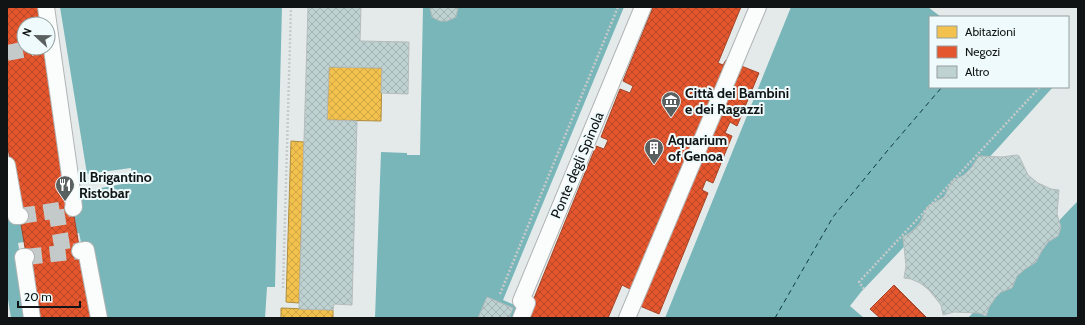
<svg xmlns="http://www.w3.org/2000/svg" width="1085" height="325" viewBox="0 0 1085 325" font-family="Cabin,sans-serif">
  <style>
    .water { fill: #78b6b9 }
    .homes { fill: url(#homes-cross-hatch); stroke: #ae8d3d }
    .shops { fill: url(#shops-cross-hatch); stroke: #a44326 }
    .lines { fill: none; stroke-linecap: round; stroke-linejoin: round }
    .ferry { stroke: #0f393b; stroke-width: 1; stroke-dasharray: 5 4; stroke-linecap: butt }
    .building { fill: url(#building-cross-hatch); stroke: #b6bbbb }
    .pedestrian-tunnel { stroke: #c4caca; stroke-width: 16; stroke-dasharray: 16 8; stroke-linecap: butt }
    .pedestrian-casing { stroke: #b0b4b4; stroke-width: 18 }
    .path { stroke: #c8caca; stroke-width: 2.5; stroke-dasharray: 2 2; stroke-linecap: butt }
    .pedestrian { stroke: #fbfcfc; stroke-width: 16 }
    .labels { text-anchor: middle; stroke-width: 4; stroke-linejoin: round; paint-order: stroke }
    .poi-label { font-size: 14px; font-weight: bold; fill: #101414; stroke: #eefafb; text-anchor: start }
    .street-label { font-size: 14px; fill: #101414; stroke: #eefafb }
  </style>
  <defs>
    <pattern id="homes-cross-hatch" width="8" height="8" patternUnits="userSpaceOnUse"><rect width="8" height="8" fill="#f2c14e"/><path d="M0 0l8 8M0 8l8-8" fill="none" stroke="#cea543"/></pattern>
    <pattern id="shops-cross-hatch" width="8" height="8" patternUnits="userSpaceOnUse"><rect width="8" height="8" fill="#e4572e"/><path d="M0 0l8 8M0 8l8-8" fill="none" stroke="#b74726"/></pattern>
    <pattern id="building-cross-hatch" width="8" height="8" patternUnits="userSpaceOnUse"><rect width="8" height="8" fill="#bfd2d2"/><path d="M0 0l8 8M0 8l8-8" fill="none" stroke="#a3b3b3"/></pattern>
  </defs>
  <rect width="100%" height="100%" fill="#e4eaea"/>
  <!-- water -->
  <g class="water">
    <polygon points="60,7 282,7 275,287 267,287 265,318 103,318 82,247 79,233 18,243 31,318 11,318 7,293 7,183 74,193 133,182 131,168 87,174"/>
    <polygon points="423,7 624,7 503,300 517,306 513,318 375,318 381,152 407,153 407,155 420,155"/>
    <polygon points="791,7 928,7 941,17 930,17 930,87 1053,87 998,148 861,292 850,306 864,318 665,318"/>
    <polygon points="1078,201 1078,318 968,318 1070,209"/>
  </g>
  <!-- homes -->
  <g class="homes">
    <polygon points="329,67 382,68 381,121 327,120"/>
    <polygon points="291,141 304,142 299,303 286,302"/>
    <polygon points="281,308 333,310 333,318 281,318"/>
  </g>
  <!-- shops -->
  <g class="shops">
    <polygon points="7,7 39,7 42,24 24,24 24,48 46,48 91,318 37,318 7,142"/>
    <polygon points="653,7 741,7 718,63 723,65 726,60 759,73 737,126 730,122 725,133 732,136 713,183 706,180 702,190 708,193 659,314 628,301 632,290 622,285 608,318 526,318 596,146 604,149 608,140 601,137 620,89 630,93 633,86 623,81"/>
    <polygon points="894,285 927,318 880,318 870,309"/>
  </g>
  <g class="lines">
    <!-- ferry -->
    <polyline class="ferry" points="775,318 833,217 888,150 942,87"/>
  </g>
  <!-- building -->
  <g class="building">
    <polygon points="308,7 361,7 360,41 409,42 408,94 381,93 382,68 329,67 327,120 357,121 352,305 334,304 333,310 299,309"/>
    <polygon points="430,7 458,7 456,17 447,21 440,21 432,17"/>
    <polygon points="1017,155 1019,156 1028,175 1038,183 1051,189 1059,190 1057,214 1061,227 1058,236 1048,242 1041,252 1036,262 1025,269 1017,276 1012,288 1001,292 996,297 989,307 986,316 979,313 954,312 943,315 941,305 929,290 920,283 911,279 904,278 906,266 903,237 911,232 920,223 927,207 944,197 952,181 964,175 971,168 979,156 1002,157"/>
    <polygon points="487,297 513,308 509,318 478,318"/>
  </g>
  <g class="lines">
    <!-- pedestrian-tunnel -->
    <g class="pedestrian-tunnel">
      <polyline points="7,53 32,48"/>
      <polyline points="56,210 63,252"/>
      <polyline points="20,216 73,208"/>
      <polyline points="26,257 80,251"/>
    </g>
    <!-- pedestrian casing -->
    <g class="pedestrian-casing">
      <g id="pedestrian">
        <polyline points="46,7 71,183 74,207 73,208"/>
        <polyline points="7,165 16,216 20,216"/>
        <polyline points="80,251 86,250 99,318"/>
        <polyline points="26,257 23,257 32,318"/>
        <polyline points="521,318 527,303 521,301 643,7"/>
        <polyline points="627,318 758,7"/>
      </g>
    </g>
    <!-- path -->
    <g class="path">
      <polyline points="283,288 291,7"/>
      <polyline points="864,289 859,282 1040,87"/>
      <polyline points="500,294 618,7"/>
    </g>
    <!-- pedestrian -->
    <use href="#pedestrian" class="pedestrian"/>
  </g>
  <!-- icons -->
  <defs>
    <g id="museum-pin" transform="scale(1)"><path d="M0 17L-7.5 6A9.5 9.5 0 1 1 7.5 6Z" fill="#5a5f5f" stroke="#eefafb"/><path d="M0-6L6-3V-2H-6V-3ZM-5-1h2V3h-2ZM-1-1h2V3h-2ZM3-1h2V3H3ZM-6 4H6V6H-6Z" fill="#fff"/></g>
    <g id="building-pin" transform="scale(1)"><path d="M0 17L-7.5 6A9.5 9.5 0 1 1 7.5 6Z" fill="#5a5f5f" stroke="#eefafb"/><path d="M-4-6H4V6H1V3H-1V6H-4ZM-2.5-4.3h1.7v1.8h-1.7ZM.8-4.3h1.7v1.8H.8ZM-2.5-1h1.7V.8h-1.7ZM.8-1h1.7V.8H.8Z" fill="#fff"/></g>
    <g id="restaurant-pin" transform="scale(1)"><path d="M0 17L-7.5 6A9.5 9.5 0 1 1 7.5 6Z" fill="#5a5f5f" stroke="#eefafb"/><path d="M-5-6h1v4h1v-4h1v4h1v-4h1v5L-1.5 .5V6h-2V.5L-5-1ZM5-6V6H3V1.5H1.5Q1.5-4 5-6Z" fill="#fff"/></g>
  </defs>
  <g fill-rule="evenodd">
    <use href="#museum-pin" x="671" y="101"/>
    <use href="#building-pin" x="654" y="148"/>
    <use href="#restaurant-pin" x="65" y="185"/>
  </g>
  <g class="labels">
    <!-- poi labels -->
    <g class="poi-label">
      <text x="685" y="98">Città dei Bambini<tspan x="685" dy="16">e dei Ragazzi</tspan></text>
      <text x="668" y="145">Aquarium<tspan x="668" dy="16">of Genoa</tspan></text>
      <text x="79" y="182">Il Brigantino<tspan x="79" dy="16">Ristobar</tspan></text>
    </g>
    <!-- street labels -->
    <g class="street-label">
      <text transform="translate(577 165) rotate(-67)" y="5">Ponte degli Spìnola</text>
    </g>
  </g>
  <!-- border -->
  <rect width="1085" height="325" fill="none" stroke="#101414" stroke-width="16"/>
  <!-- legend -->
  <rect x="929" y="16" width="140" height="72" fill="#eefafb" stroke="#959e9f"/>
  <rect x="937" y="26" width="20" height="12" fill="#f2c14e" stroke="#959e9f"/>
  <text x="965" y="36" font-size="12" fill="#101414">Abitazioni</text>
  <rect x="937" y="46" width="20" height="12" fill="#e4572e" stroke="#959e9f"/>
  <text x="965" y="56" font-size="12" fill="#101414">Negozi</text>
  <rect x="937" y="66" width="20" height="12" fill="#bfd2d2" stroke="#959e9f"/>
  <text x="965" y="76" font-size="12" fill="#101414">Altro</text>
  <!-- north arrow -->
  <g transform="translate(36 36) rotate(292)"><circle r="19" fill="#eefafb" stroke="#959e9f"/>
  <path d="M0-3L7 15L0 10L-7 15Z" fill="#5a5f5f"/>
  <text y="-6" font-size="11" font-weight="bold" text-anchor="middle" fill="#101414">N</text>
  </g>
  <!-- scale -->
  <path d="M18 301v6h62v-6" fill="none" stroke="#101414" stroke-width="2"/>
  <text x="24" y="301" font-size="12" fill="#101414" stroke="#eefafb" stroke-width="3" paint-order="stroke">20 m</text>
</svg>
